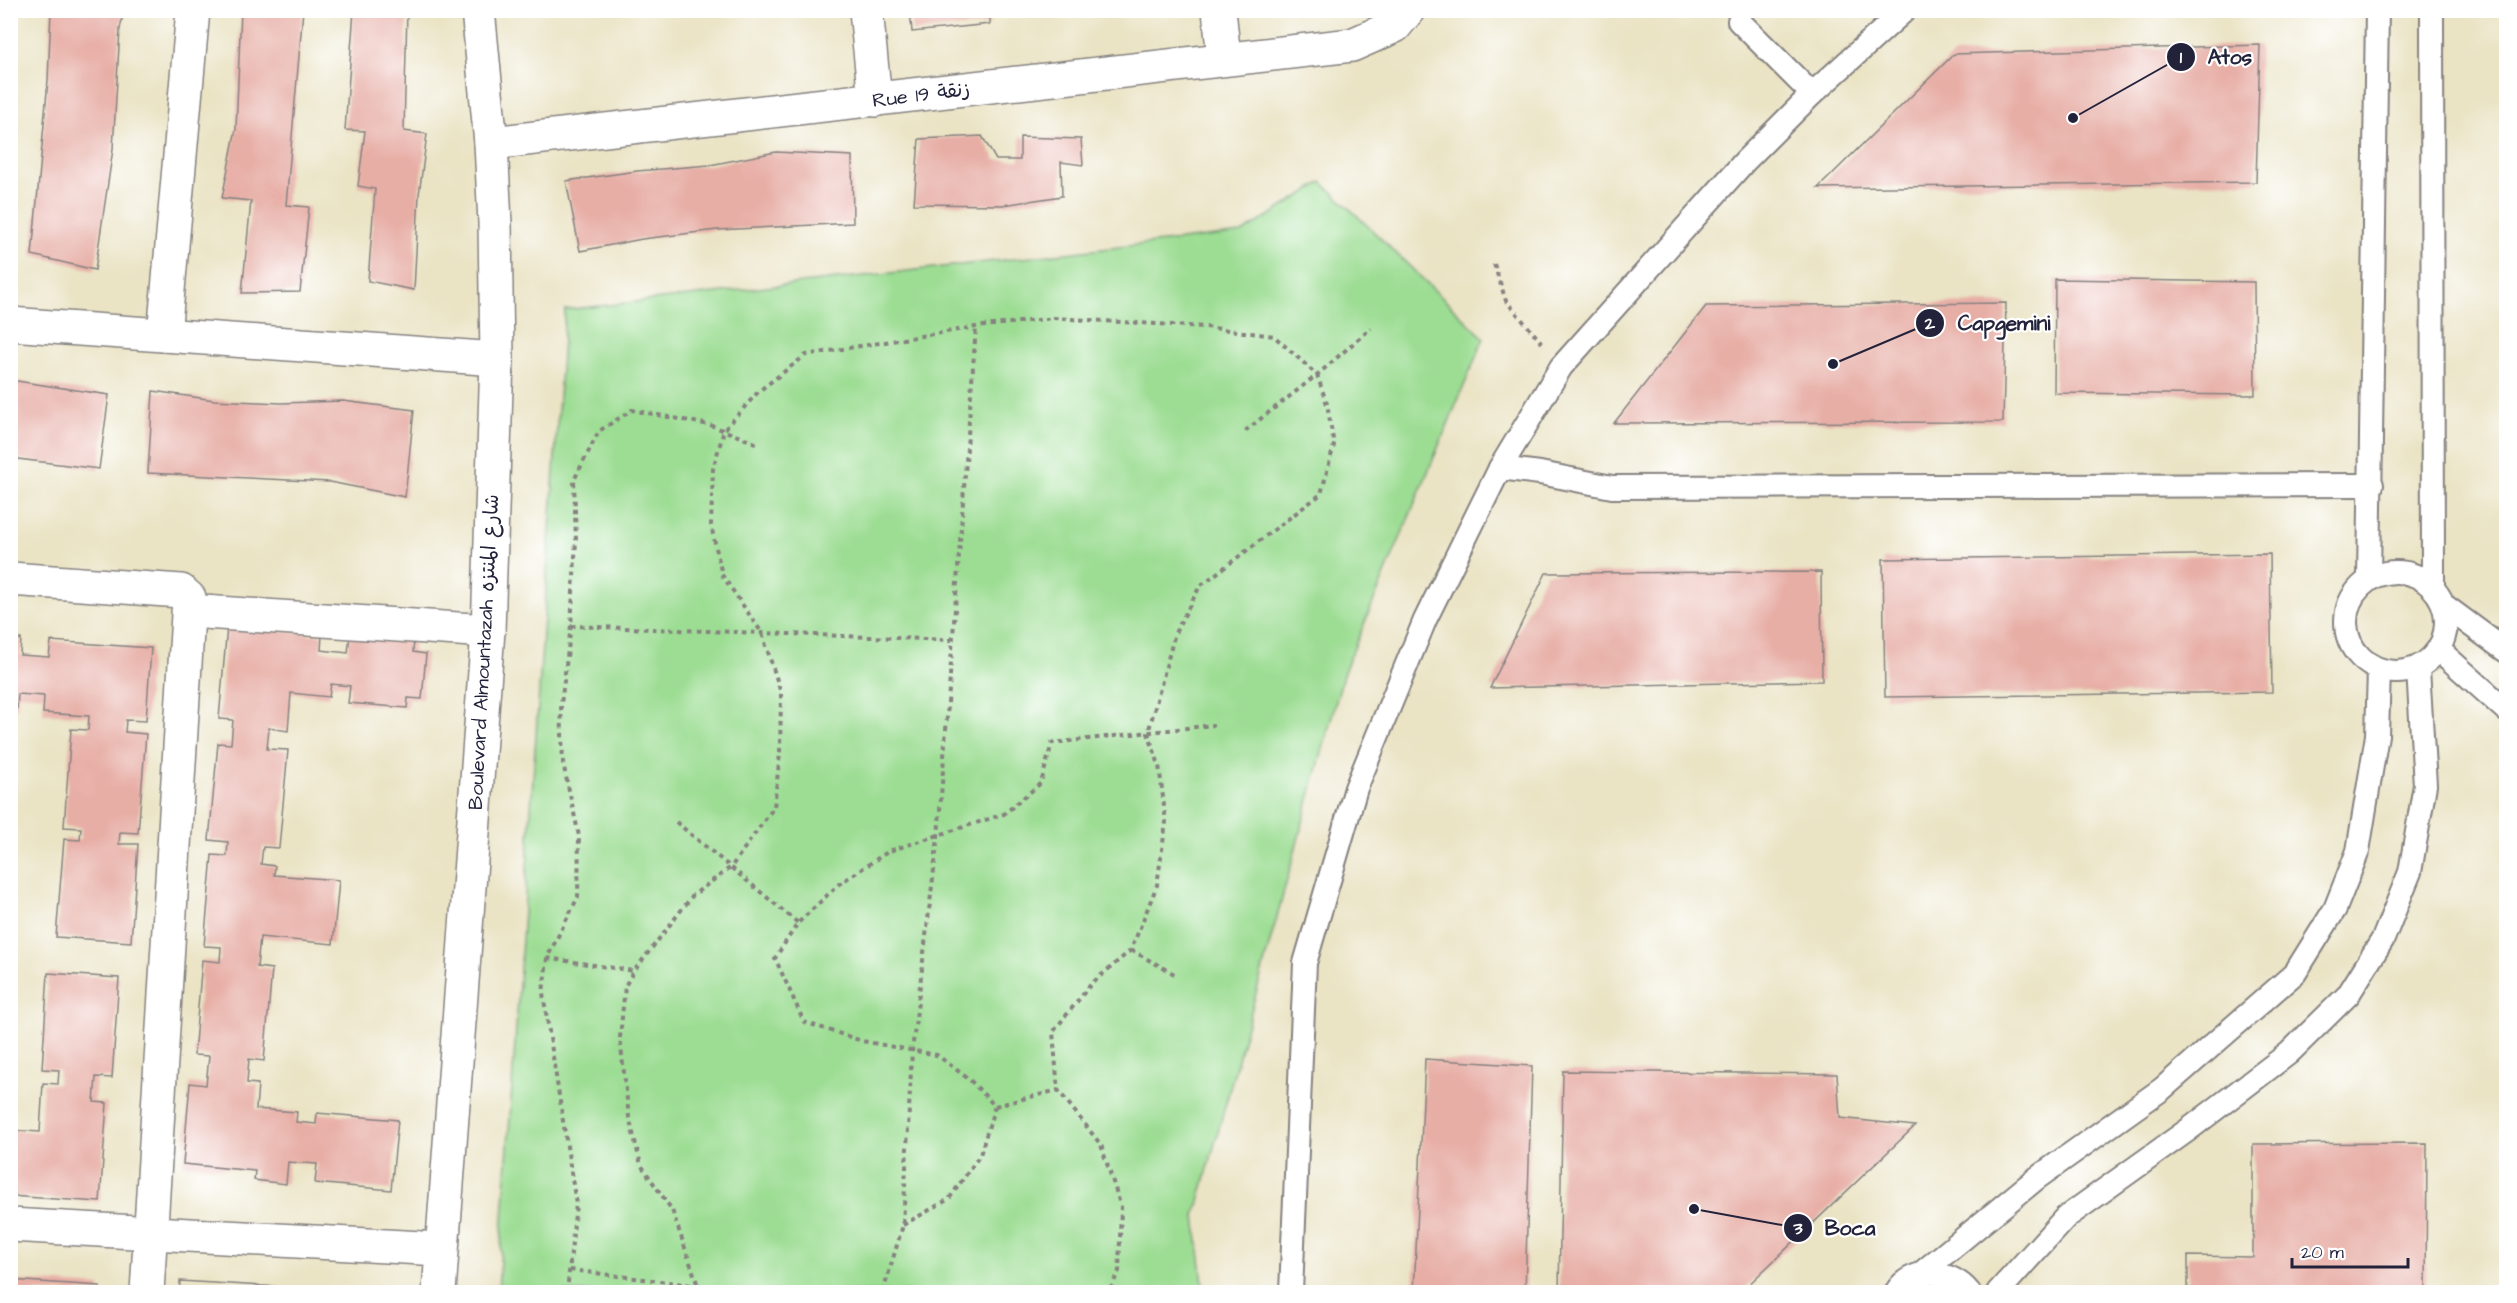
<svg xmlns="http://www.w3.org/2000/svg" width="2517" height="1303" viewBox="0 0 2517 1303" font-family="'Architects Daughter','Playpen Sans Arabic',sans-serif">
  <style>
    .green { fill: #9cdd93; stroke: #5f8067; stroke-width: 1.5 }
    .building { fill: #e7aea6 }
    .lines { fill: none; stroke-linecap: round; stroke-linejoin: round }
    .lane-casing { stroke: #868280; stroke-width: 26 }
    .street-casing { stroke: #868280; stroke-width: 36 }
    .path { stroke: #868280; stroke-width: 4; stroke-dasharray: 4.5 4.5; stroke-linecap: butt }
    .lane { stroke: #fff; stroke-width: 22 }
    .street { stroke: #fff; stroke-width: 33 }
    .labels { text-anchor: middle; stroke-width: 4.5; stroke-linejoin: round; paint-order: stroke }
    .street-label { font-size: 20px; fill: #22223b; stroke: #fff }
    .leader { fill: none; stroke: #22223b; stroke-width: 2 }
    .callout-dot { fill: #22223b; stroke: #fff; stroke-width: 2 }
    .mark-label { font-size: 18px; text-anchor: middle; font-weight: bold; fill: #fff }
    .callout-label { font-size: 21px; text-anchor: middle; font-weight: bold; fill: #22223b; stroke: #fff; stroke-width: 4.5; stroke-linejoin: round; paint-order: stroke }
  </style>
  <rect width="100%" height="100%" fill="#fff"/>
  <filter id="ink" filterUnits="userSpaceOnUse"><feTurbulence type="fractalNoise" baseFrequency=".0167" numOctaves="2"/><feDisplacementMap in="SourceGraphic" scale="12" xChannelSelector="R" yChannelSelector="G"/><feConvolveMatrix kernelMatrix="1 2 1 2 8 2 1 2 1" color-interpolation-filters="sRGB"/></filter>
  <filter id="wash" filterUnits="userSpaceOnUse"><feTurbulence type="fractalNoise" baseFrequency=".008" numOctaves="4" result="noise"/><feDisplacementMap in="SourceGraphic" scale="24" xChannelSelector="R" yChannelSelector="G"/><feGaussianBlur stdDeviation="1.35" result="paint"/><feColorMatrix in="noise" values="0 0 0 0 0 0 0 0 0 0 0 0 0 0 0 0 0 1.4 0 .05"/><feComposite in="paint" operator="in"/></filter>
  <g filter="url(#wash)">
    <rect width="100%" height="100%" fill="#eae3c4"/>
    <!-- green -->
    <polygon class="green" points="1322,182 1484,338 1344,672 1195,1216 1204,1292 498,1292 565,310 1242,233"/>
    <g id="blocks">
      <!-- building -->
      <g class="building">
        <polygon points="51,10 124,10 120,29 113,149 95,270 32,255 48,80"/>
        <polygon points="241,10 303,10 286,205 309,207 300,292 242,293 251,201 222,198 236,129"/>
        <polygon points="354,10 407,10 404,131 427,134 419,195 414,290 368,281 375,189 358,186 365,131 345,130"/>
        <polygon points="910,10 990,10 990,24 912,32"/>
        <polygon points="2260,45 2256,182 1818,188 1954,54"/>
        <polygon points="982,136 996,160 1020,160 1020,137 1081,139 1083,165 1061,162 1062,196 1003,205 914,204 919,139"/>
        <polygon points="776,152 852,156 853,223 717,230 642,239 580,251 566,181 637,171 710,165"/>
        <polygon points="2055,279 2254,282 2255,395 2054,393"/>
        <polygon points="2006,303 2003,422 1614,423 1706,306"/>
        <polygon points="10,380 109,395 99,469 10,458"/>
        <polygon points="153,391 214,400 281,403 343,401 414,410 405,497 330,482 148,473"/>
        <polygon points="2270,554 2272,692 1885,697 1883,559"/>
        <polygon points="1821,572 1822,681 1490,688 1546,573"/>
        <polygon points="227,626 322,635 321,650 348,653 350,634 414,639 413,652 426,654 422,699 408,698 407,708 348,703 350,686 331,684 329,697 291,693 288,731 269,728 267,749 288,750 279,848 263,847 261,864 275,866 274,875 339,880 333,944 260,937 257,967 272,969 264,1061 249,1059 247,1083 258,1084 256,1109 297,1112 296,1122 316,1124 317,1113 398,1120 391,1190 315,1183 317,1164 288,1162 286,1184 254,1180 255,1171 183,1164 190,1083 206,1085 209,1056 194,1055 202,960 220,962 221,947 204,946 212,855 227,856 228,842 209,840 218,743 231,744 233,720 219,719"/>
        <polygon points="10,639 21,639 20,655 49,657 51,641 151,648 146,721 126,720 125,732 146,734 138,833 120,832 119,844 138,844 131,942 56,937 64,839 80,840 81,828 64,827 71,729 88,730 89,716 43,713 44,696 18,694 17,709 10,709"/>
        <polygon points="48,973 119,978 112,1078 96,1077 94,1102 107,1103 100,1202 10,1196 10,1130 40,1132 43,1083 58,1084 59,1070 42,1069"/>
        <polygon points="1425,1059 1532,1066 1525,1292 1414,1292"/>
        <polygon points="1563,1071 1837,1074 1840,1118 1915,1126 1741,1292 1559,1292"/>
        <polygon points="2427,1143 2426,1292 2188,1292 2188,1256 2253,1257 2253,1144"/>
        <polygon points="10,1280 100,1286 100,1292 10,1292"/>
        <polygon points="180,1281 279,1287 279,1292 179,1292"/>
      </g>
    </g>
  </g>
  <g filter="url(#ink)">
    <use href="#blocks" fill-opacity="0" stroke="#868280" stroke-width="1.5"/>
    <g class="lines">
      <!-- lane casing -->
      <g class="lane-casing">
        <g id="lane">
          <polyline points="2432,10 2433,586"/>
          <polyline points="1739,21 1812,94"/>
          <polyline points="1500,468 1540,473 1612,487 2372,485"/>
          <circle cx="2396" cy="622" r="50"/>
          <polyline points="2369,579 2377,10"/>
          <polyline points="2445,606 2506,651"/>
          <polyline points="2439,650 2506,710"/>
          <polyline points="1919,1275 2037,1178 2162,1089 2295,973 2335,909 2358,851 2377,735 2379,671"/>
          <polyline points="1291,1292 1305,963 1356,788 1425,620 1500,468 1561,367 1745,161 1812,94 1905,10"/>
          <path d="M1896,1292C1912,1265 1952,1270 1969,1292"/>
          <polyline points="1998,1292 2065,1218 2188,1130 2289,1053 2348,995 2383,939 2410,872 2425,785 2418,669"/>
        </g>
      </g>
      <!-- street casing -->
      <g class="street-casing">
        <g id="street">
          <polyline points="866,10 875,100"/>
          <polyline points="1219,10 1224,58"/>
          <polyline points="491,143 1352,45 1395,26 1408,10"/>
          <polyline points="10,324 497,359"/>
          <polyline points="164,335 193,10"/>
          <polyline points="10,579 181,591 189,598 147,1292"/>
          <polyline points="189,611 488,631"/>
          <polyline points="10,1225 440,1249"/>
          <polyline points="439,1292 488,631 497,359 495,223 491,143 478,10"/>
        </g>
      </g>
      <!-- path -->
      <g class="path">
        <polyline points="1494,264 1506,301 1542,343"/>
        <polyline points="1245,431 1317,375 1371,328"/>
        <polyline points="571,626 952,640"/>
        <polyline points="676,822 798,923"/>
        <polyline points="1131,950 1176,975"/>
        <polyline points="547,958 634,971"/>
        <polyline points="995,1106 1058,1090"/>
        <polyline points="903,1225 949,1199 980,1155 995,1106 970,1080 937,1055 862,1041 804,1022 775,958 798,923 839,884 889,851 1004,814 1041,783 1052,743 1214,725"/>
        <polyline points="570,1270 750,1292"/>
        <polyline points="567,1292 576,1204 543,993 547,958 578,897 579,836 563,763 561,704 571,626 576,541 574,480 599,431 632,410 710,425 758,444"/>
        <polyline points="697,1292 698,1286 672,1210 641,1165 629,1117 620,1038 625,986 634,971 693,895 731,867 774,807 780,754 781,693 762,633 722,575 711,525 713,469 724,430 759,391 806,355 976,327 1054,318 1206,327 1274,336 1317,375 1327,404 1334,445 1321,494 1200,586 1175,633 1148,733 1159,765 1166,822 1157,885 1131,950 1091,984 1053,1032 1058,1090 1101,1145 1121,1207 1119,1271 1109,1292"/>
        <polyline points="883,1292 903,1225 912,1051 938,837 976,327"/>
      </g>
      <!-- lane -->
      <use href="#lane" class="lane"/>
      <!-- street -->
      <use href="#street" class="street"/>
    </g>
  </g>
  <g class="labels">
    <!-- street labels -->
    <g class="street-label">
      <text transform="translate(921 94) rotate(-7)" y="7">Rue 19 زنقة</text>
      <text transform="translate(483 652) rotate(-87)" y="7">Boulevard Almountazah شارع المنتزه</text>
    </g>
  </g>
  <!-- callouts -->
  <path class="leader" d="M2073 118L2181 57M1833 364L1930 323M1694 1209L1798 1228"/>
  <g class="callout-dot">
    <circle cx="2073" cy="118" r="6"/>
    <circle cx="1833" cy="364" r="6"/>
    <circle cx="1694" cy="1209" r="6"/>
    <circle cx="2181" cy="57" r="15"/>
    <circle cx="1930" cy="323" r="15"/>
    <circle cx="1798" cy="1228" r="15"/>
  </g>
  <g class="mark-label">
    <text x="2181" y="63">1</text>
    <text x="1930" y="329">2</text>
    <text x="1798" y="1234">3</text>
  </g>
  <g class="callout-label">
    <text x="2230" y="64">Atos</text>
    <text x="2004" y="330">Capgemini</text>
    <text x="1850" y="1235">Boca</text>
  </g>
  <!-- margin -->
  <rect width="2517" height="1303" fill="none" stroke="#fff" stroke-width="36"/>
  <!-- scale -->
  <path d="M2292 1258v9h116v-9" fill="none" stroke="#22223b" stroke-width="3"/>
  <text x="2301" y="1258" font-size="18" fill="#22223b" stroke="#ffffff" stroke-width="4.5" paint-order="stroke">20 m</text>
</svg>
